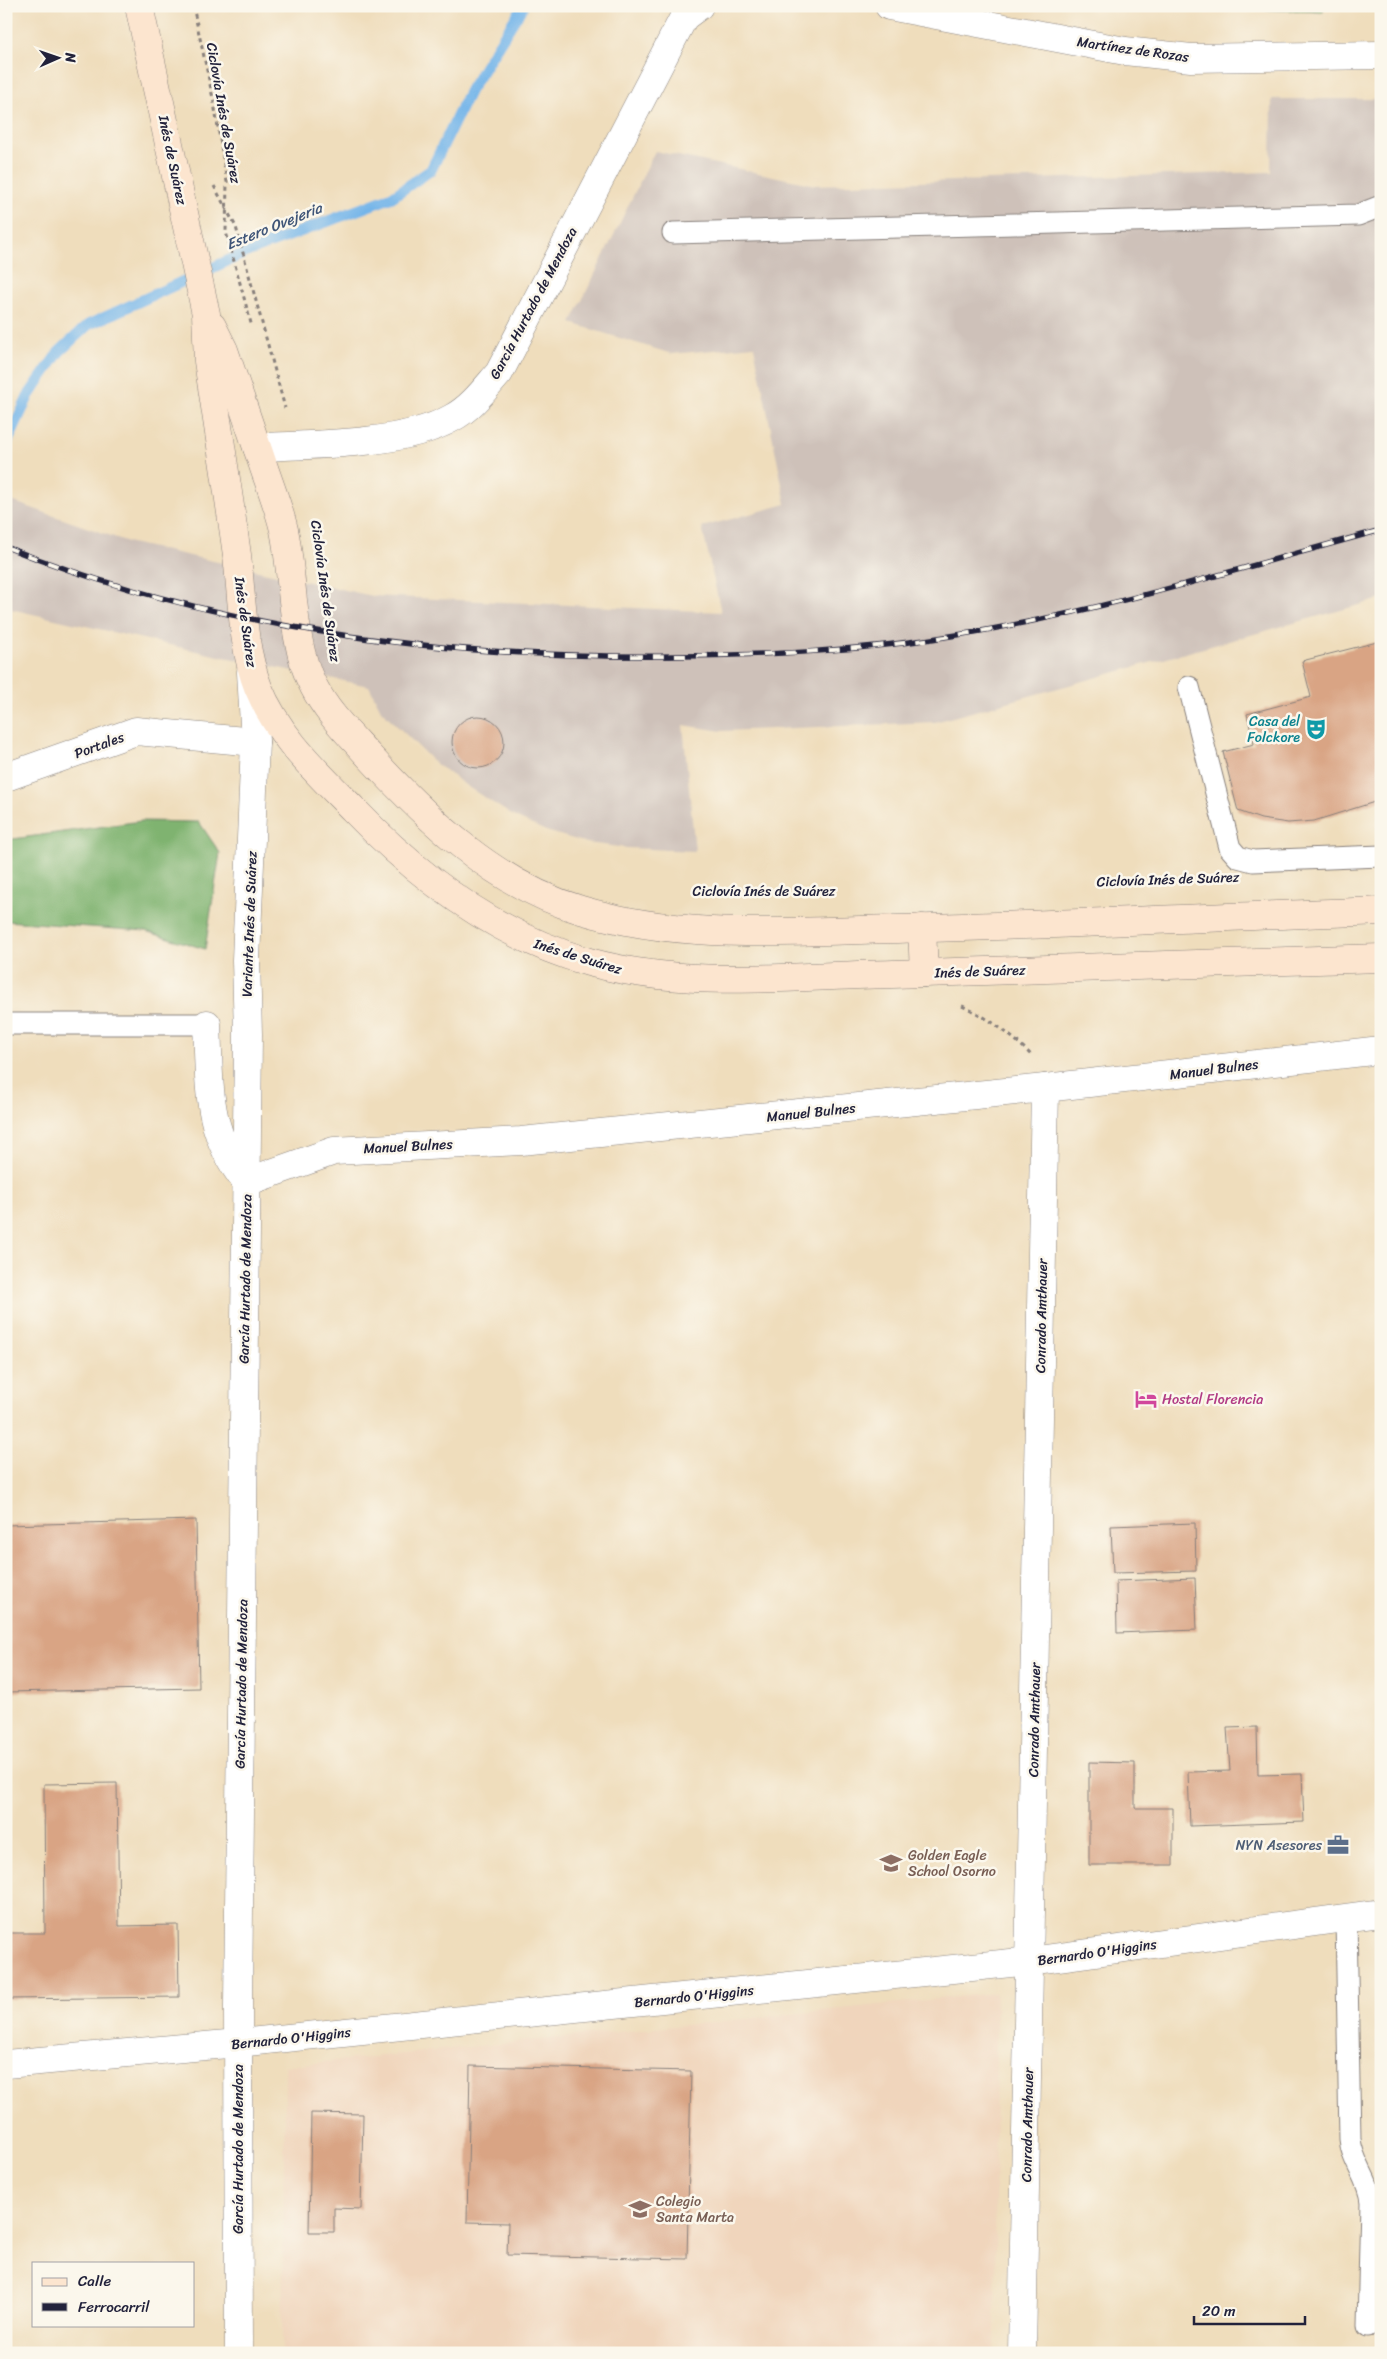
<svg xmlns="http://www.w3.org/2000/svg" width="1387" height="2359" viewBox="0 0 1387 2359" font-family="Sriracha,sans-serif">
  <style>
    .built { fill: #f0d5bc }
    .industrial { fill: #cec1b9 }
    .forest { fill: #7fb36f; stroke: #506a55 }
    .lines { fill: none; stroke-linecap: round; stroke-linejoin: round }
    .stream { stroke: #74b5e9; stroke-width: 11 }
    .building { fill: #d9a484 }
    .lane-casing { stroke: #88807c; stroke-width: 23 }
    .street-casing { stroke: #88807c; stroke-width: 29 }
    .secondary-casing { stroke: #88807c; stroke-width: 29 }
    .path { stroke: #88807c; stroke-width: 3; stroke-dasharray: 4 4; stroke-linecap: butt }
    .lane { stroke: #fff; stroke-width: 21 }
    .street { stroke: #fff; stroke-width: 28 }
    .secondary { stroke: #fce5cf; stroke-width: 28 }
    .rail-casing { stroke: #22223b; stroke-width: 5.5 }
    .rail { stroke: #fbf7ec; stroke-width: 4; stroke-dasharray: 11; stroke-linecap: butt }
    .labels { text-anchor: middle; stroke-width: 5; stroke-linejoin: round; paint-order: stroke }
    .street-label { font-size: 14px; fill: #22223b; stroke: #fbf7ec }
    .culture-label { font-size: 14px; fill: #0d838f; stroke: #fbf7ec; text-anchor: end }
    .hotel-label { font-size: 14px; fill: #b23c85; stroke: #fbf7ec; text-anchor: start }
    .service-label { font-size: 14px; fill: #4e5e75; stroke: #fbf7ec; text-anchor: end }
    .education-label { font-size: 14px; fill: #785e54; stroke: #fbf7ec; text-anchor: start }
    .water-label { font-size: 15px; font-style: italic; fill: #3f5578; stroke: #fbf7ec }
  </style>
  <rect width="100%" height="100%" fill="#fbf7ec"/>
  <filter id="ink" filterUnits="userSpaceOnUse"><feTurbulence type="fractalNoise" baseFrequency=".02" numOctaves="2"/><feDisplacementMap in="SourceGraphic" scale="10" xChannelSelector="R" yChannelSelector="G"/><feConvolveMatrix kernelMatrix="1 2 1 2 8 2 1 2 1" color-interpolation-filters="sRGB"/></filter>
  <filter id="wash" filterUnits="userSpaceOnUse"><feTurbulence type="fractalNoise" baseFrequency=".0096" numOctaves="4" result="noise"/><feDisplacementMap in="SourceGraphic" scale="20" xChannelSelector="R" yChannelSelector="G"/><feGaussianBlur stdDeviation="1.12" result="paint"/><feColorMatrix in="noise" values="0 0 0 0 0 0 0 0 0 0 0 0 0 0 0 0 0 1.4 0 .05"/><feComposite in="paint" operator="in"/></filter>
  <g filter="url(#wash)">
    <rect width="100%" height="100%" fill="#efddbc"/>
    <!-- built -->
    <polygon class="built" points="996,1993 995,2353 282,2353 285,2066"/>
    <!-- industrial -->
    <polygon class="industrial" points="1272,99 1381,99 1381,599 935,722 722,731 683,725 695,851 627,848 587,843 546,831 515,817 468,787 435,763 381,710 369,686 214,655 6,608 6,499 131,543 372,596 721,612 702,527 786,504 754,346 672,354 571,323 655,151 815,185 1271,172"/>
    <!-- forest -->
    <g class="forest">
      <polygon points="1187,6 1323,6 1323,12"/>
      <polygon points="141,821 199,822 220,853 205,949 145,931 6,921 6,840"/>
    </g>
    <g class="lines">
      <!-- stream -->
      <polyline class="stream" points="6,445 29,395 59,352 88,325 249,251 392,197 431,170 470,90 523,6"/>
    </g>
    <g id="blocks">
      <!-- building -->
      <g class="building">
        <polygon points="1381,641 1381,800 1314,821 1288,823 1261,819 1238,811 1223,752 1254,744 1247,714 1311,697 1302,661"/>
        <circle cx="478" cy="742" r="26"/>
        <polygon points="196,1520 199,1688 6,1692 6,1525"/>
        <polygon points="1195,1523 1196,1571 1113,1573 1111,1526"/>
        <polygon points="1195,1578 1197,1630 1117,1633 1116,1581"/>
        <polygon points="1257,1727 1258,1775 1302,1774 1304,1822 1190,1826 1188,1772 1230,1771 1227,1728"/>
        <polygon points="1089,1762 1135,1763 1135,1808 1173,1808 1173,1865 1089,1865"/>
        <polygon points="117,1783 119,1926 178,1925 179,1997 6,1999 6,1933 45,1933 44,1784"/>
        <polygon points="470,2066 691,2071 687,2259 507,2255 508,2223 467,2222"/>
        <polygon points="311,2113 363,2114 361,2209 334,2208 334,2232 309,2232"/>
      </g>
    </g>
  </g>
  <g filter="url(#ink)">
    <use href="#blocks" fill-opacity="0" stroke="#88807c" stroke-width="1"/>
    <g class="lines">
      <!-- lane casing -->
      <g class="lane-casing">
        <g id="lane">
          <polyline points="673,233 1358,215 1381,206"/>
          <polyline points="1189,687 1230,848 1238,857 1253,861 1381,856"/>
          <polyline points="6,1024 207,1024"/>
          <path d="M1346,1918L1350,2139C1352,2163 1369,2178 1371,2202L1368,2326"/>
        </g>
      </g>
      <!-- street casing -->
      <g class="street-casing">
        <g id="street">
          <polyline points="889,6 1125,51 1191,58 1381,55"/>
          <path d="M257,447C312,445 405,445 452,418C471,408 485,389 499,373L684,17L699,6"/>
          <polyline points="6,777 136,731 255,742"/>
          <path d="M207,1024C210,1087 205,1130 246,1182"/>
          <polyline points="246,1182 334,1151 521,1141 1045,1088 1381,1050"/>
          <polyline points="6,2064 238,2043 1030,1961 1381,1913"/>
          <polyline points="239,2353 238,2006 248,1034 246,960 255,742 251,672"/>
          <polyline points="1022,2353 1045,1088"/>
        </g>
      </g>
      <!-- secondary casing -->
      <g class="secondary-casing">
        <g id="secondary">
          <path d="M139,6L206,314L208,361C218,426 228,490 237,555C242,598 242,646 258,687C278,737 317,772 354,810C419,878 497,936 589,962C687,989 792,976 893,974C1056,969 1218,963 1381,958"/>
          <path d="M212,326L224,350C237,389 250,427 263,465C270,486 279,508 284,530C294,577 291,644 313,685C327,713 349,734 369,756C428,820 495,885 581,910C686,941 789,931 897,929C1058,925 1219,917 1381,911"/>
          <polyline points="922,928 924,973"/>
        </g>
      </g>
      <!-- path -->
      <g class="path">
        <polyline points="193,6 214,103 227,182 226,232 252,327"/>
        <polyline points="214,186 236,227 285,408"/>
        <path d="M962,1006C988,1017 1013,1036 1032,1056"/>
      </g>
      <!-- lane -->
      <use href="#lane" class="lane"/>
      <!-- street -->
      <use href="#street" class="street"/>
      <!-- secondary -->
      <use href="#secondary" class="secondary"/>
      <!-- rail casing -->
      <g class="rail-casing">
        <path id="rail" d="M6,547C219,631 449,659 676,656C770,655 864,651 957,635C1100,612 1241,568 1381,530"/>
      </g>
      <!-- rail -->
      <use href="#rail" class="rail"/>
    </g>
  </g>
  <!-- icons -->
  <defs>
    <g id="theatre-bare" transform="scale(1.725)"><path d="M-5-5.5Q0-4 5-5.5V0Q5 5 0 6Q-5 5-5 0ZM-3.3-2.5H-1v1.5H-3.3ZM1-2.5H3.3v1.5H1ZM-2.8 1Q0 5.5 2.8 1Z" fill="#0f9aa8" stroke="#fbf7ec" stroke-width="2.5" paint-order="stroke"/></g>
    <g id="hotel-bare" transform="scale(1.725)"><path d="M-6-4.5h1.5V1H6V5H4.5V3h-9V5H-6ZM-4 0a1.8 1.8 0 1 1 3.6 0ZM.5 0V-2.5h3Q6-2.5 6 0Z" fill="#d1479c" stroke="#fbf7ec" stroke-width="2.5" paint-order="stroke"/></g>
    <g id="office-bare" transform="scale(1.725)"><path d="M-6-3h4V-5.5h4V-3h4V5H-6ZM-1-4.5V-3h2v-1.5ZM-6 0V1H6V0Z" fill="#5c6f8a" stroke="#fbf7ec" stroke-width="2.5" paint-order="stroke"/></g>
    <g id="school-bare" transform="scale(1.725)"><path d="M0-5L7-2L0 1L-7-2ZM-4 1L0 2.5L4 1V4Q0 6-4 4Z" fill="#8d6e63" stroke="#fbf7ec" stroke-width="2.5" paint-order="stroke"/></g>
  </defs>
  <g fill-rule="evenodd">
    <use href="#theatre-bare" x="1316" y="729"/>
    <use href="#hotel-bare" x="1146" y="1399"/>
    <use href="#office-bare" x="1338" y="1845"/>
    <use href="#school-bare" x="891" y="1863"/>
    <use href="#school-bare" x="640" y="2209"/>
  </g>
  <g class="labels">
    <!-- street labels -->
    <g class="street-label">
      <text transform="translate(1133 49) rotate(8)" y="5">Martínez de Rozas</text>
      <text transform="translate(224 113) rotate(80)" y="5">Ciclovía Inés de Suárez</text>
      <text transform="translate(173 160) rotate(78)" y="5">Inés de Suárez</text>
      <text transform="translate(533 303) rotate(-62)" y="5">García Hurtado de Mendoza</text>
      <text transform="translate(326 591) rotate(82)" y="5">Ciclovía Inés de Suárez</text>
      <text transform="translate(246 622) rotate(82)" y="5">Inés de Suárez</text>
      <text transform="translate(99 745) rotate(-20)" y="5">Portales</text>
      <text transform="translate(1168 879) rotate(-2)" y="5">Ciclovía Inés de Suárez</text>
      <text x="764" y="896">Ciclovía Inés de Suárez</text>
      <text transform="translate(249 924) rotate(-88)" y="5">Variante Inés de Suárez</text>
      <text transform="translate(578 956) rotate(17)" y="5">Inés de Suárez</text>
      <text transform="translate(980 971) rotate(-2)" y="5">Inés de Suárez</text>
      <text transform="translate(1214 1069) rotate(-7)" y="5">Manuel Bulnes</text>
      <text transform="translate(811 1112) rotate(-6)" y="5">Manuel Bulnes</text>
      <text transform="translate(408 1146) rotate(-3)" y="5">Manuel Bulnes</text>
      <text transform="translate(245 1279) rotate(-89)" y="5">García Hurtado de Mendoza</text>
      <text transform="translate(1041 1316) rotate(-89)" y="5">Conrado Amthauer</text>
      <text transform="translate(241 1684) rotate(-89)" y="5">García Hurtado de Mendoza</text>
      <text transform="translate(1034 1720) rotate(-89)" y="5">Conrado Amthauer</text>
      <text transform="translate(1097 1952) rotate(-8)" y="5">Bernardo O'Higgins</text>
      <text transform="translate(694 1996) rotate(-6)" y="5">Bernardo O'Higgins</text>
      <text transform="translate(291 2038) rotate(-6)" y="5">Bernardo O'Higgins</text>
      <text transform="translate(1027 2125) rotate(-89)" y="5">Conrado Amthauer</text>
      <text transform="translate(238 2149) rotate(-90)" y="5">García Hurtado de Mendoza</text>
    </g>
    <!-- culture labels -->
    <g class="culture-label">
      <text x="1300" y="726">Casa del<tspan x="1300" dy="16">Folckore</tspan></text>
    </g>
    <!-- hotel labels -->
    <g class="hotel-label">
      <text x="1162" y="1404">Hostal Florencia</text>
    </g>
    <!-- service labels -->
    <g class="service-label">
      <text x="1322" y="1850">NYN Asesores</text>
    </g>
    <!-- education labels -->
    <g class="education-label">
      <text x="908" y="1860">Golden Eagle<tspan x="908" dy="16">School Osorno</tspan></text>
      <text x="656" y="2206">Colegio<tspan x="656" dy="16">Santa Marta</tspan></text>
    </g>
    <!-- water labels -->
    <g class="water-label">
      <text transform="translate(274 226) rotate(-22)" y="5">Estero Ovejeria</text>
    </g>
  </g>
  <!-- margin -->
  <rect width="1387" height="2359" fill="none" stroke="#fbf7ec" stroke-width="25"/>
  <!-- legend -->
  <rect x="32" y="2262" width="162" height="65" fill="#fbf7ec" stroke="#a4a2a5"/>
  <rect x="42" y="2278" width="25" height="8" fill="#fce5cf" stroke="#a4a2a5"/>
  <text x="78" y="2286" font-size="15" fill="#22223b">Calle</text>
  <rect x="42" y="2303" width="25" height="8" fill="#22223b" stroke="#a4a2a5"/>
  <text x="78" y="2312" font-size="15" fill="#22223b">Ferrocarril</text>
  <!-- north arrow -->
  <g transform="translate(58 58) rotate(88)" stroke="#fbf7ec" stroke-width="4" paint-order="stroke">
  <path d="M0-4L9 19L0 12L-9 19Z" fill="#22223b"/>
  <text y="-8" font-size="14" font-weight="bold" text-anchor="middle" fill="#22223b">N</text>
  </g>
  <!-- scale -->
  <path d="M1194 2316v8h111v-8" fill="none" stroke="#22223b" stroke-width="2.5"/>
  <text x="1202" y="2316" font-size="15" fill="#22223b" stroke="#fbf7ec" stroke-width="4" paint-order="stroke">20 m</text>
</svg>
